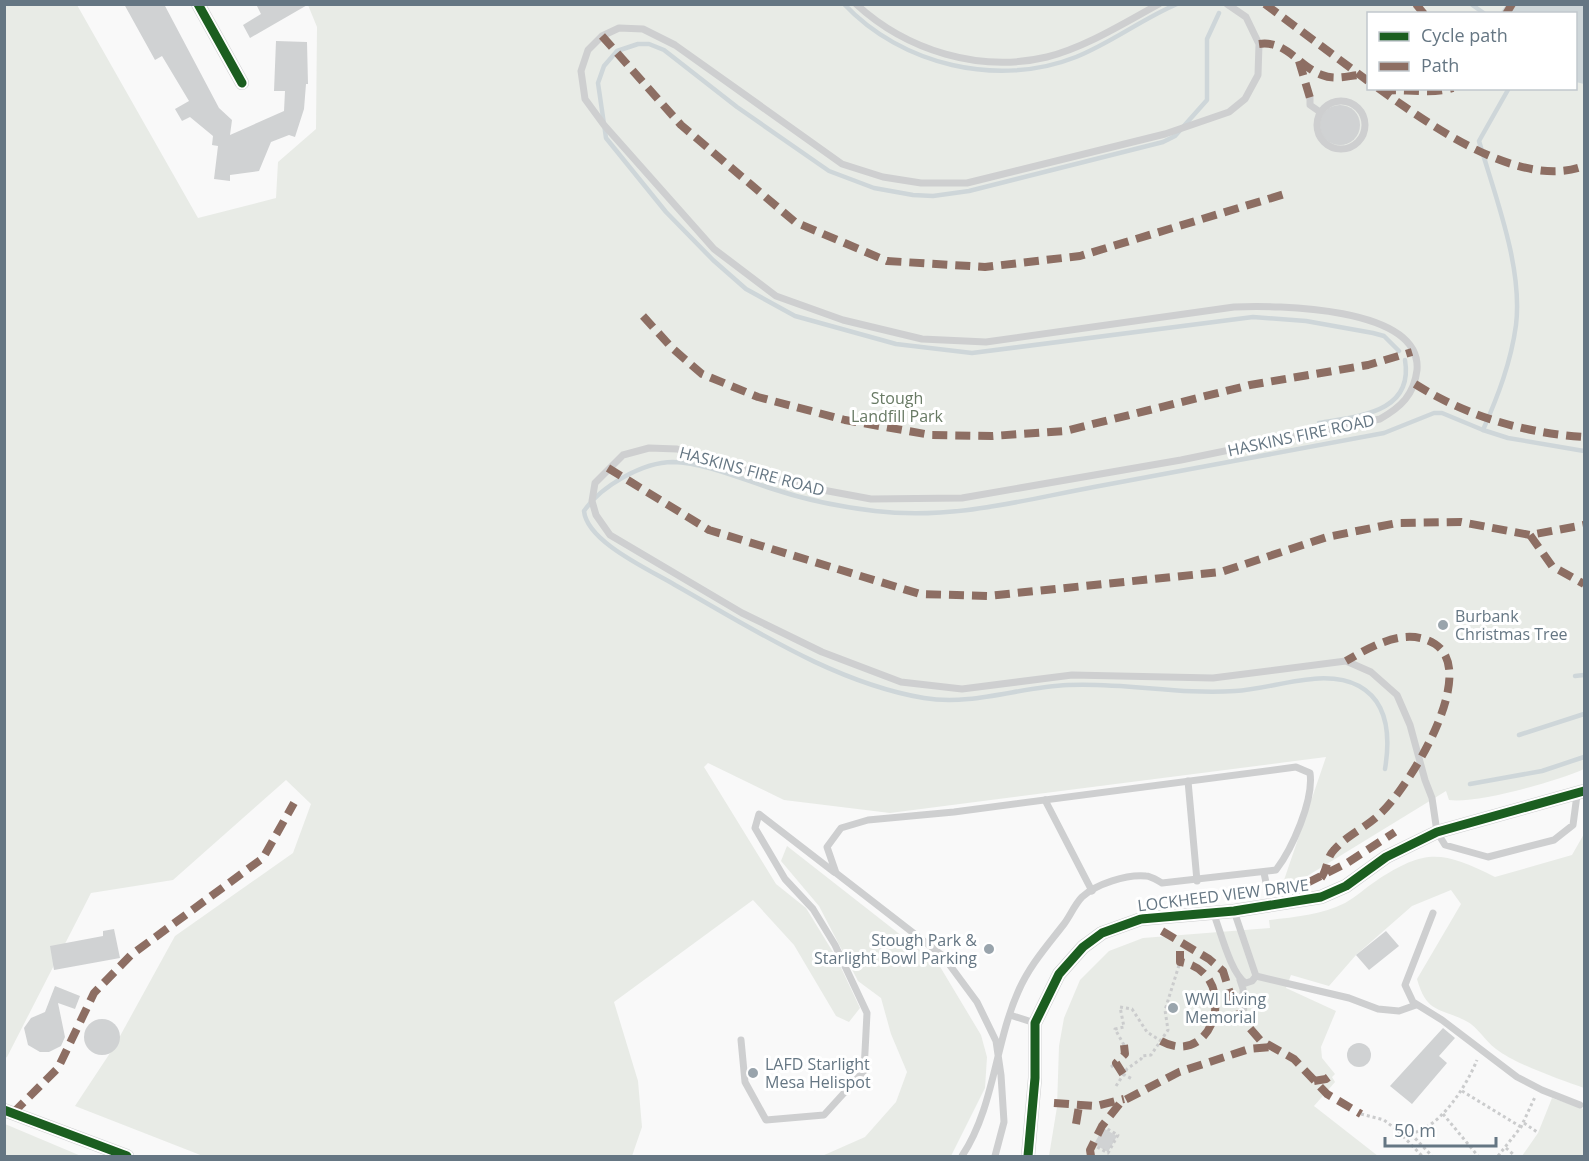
<svg xmlns="http://www.w3.org/2000/svg" width="1589" height="1161" viewBox="0 0 1589 1161" font-family="'Open Sans',sans-serif">
  <style>
    .green { fill: #e8ebe6; fill-rule: evenodd }
    .water { fill: #ced6d9 }
    .lines { fill: none; stroke-linecap: round; stroke-linejoin: round }
    .stream { stroke: #ced6d9; stroke-width: 4.5 }
    .building { fill: #d0d2d3 }
    .path { stroke: #cbcccd; stroke-width: 3; stroke-dasharray: 3 3; stroke-linecap: butt }
    .service { stroke: #cecfd0; stroke-width: 7 }
    .minor { stroke: #cecfd0; stroke-width: 14 }
    .quiet { stroke: #8d6e63; stroke-width: 8; stroke-dasharray: 15 8; stroke-linecap: butt }
    .cycleway-casing { stroke: #fff; stroke-width: 13 }
    .cycleway { stroke: #1b5e20; stroke-width: 9 }
    .poi-dot { fill: #99a4ac; stroke: #fff; stroke-width: 2 }
    .labels { text-anchor: middle; stroke-width: 6; stroke-linejoin: round; paint-order: stroke }
    .park-label { font-size: 16px; fill: #687a64; stroke: #fff }
    .street-label { font-size: 16px; fill: #657683; stroke: #fff }
    .poi-label { font-size: 16px; fill: #657683; stroke: #fff; text-anchor: start }
  </style>
  <rect width="100%" height="100%" fill="#f9f9f9"/>
  <!-- green -->
  <g class="green">
    <path d="M5,5H77L198,218L276,198L278,162L316,129L317,27L308,5H1584V769C1558,781 1476,804 1449,800L1446,791L1304,878L1283,883L1326,757L890,813L784,800L708,763L704,767L776,884L806,908L836,957L860,1008L849,1022L836,1016L794,945L753,900L614,1002L638,1081L642,1127L632,1156H203L75,1106L114,1047L175,936L293,853L311,804L286,780L173,880L91,893L7,1057L5,1058ZM1368,14H1576V88H1368Z"/>
    <path d="M1584,834V1088C1561,1080 1515,1064 1496,1049C1485,1041 1478,1027 1466,1021C1439,1007 1427,1014 1417,979L1461,904L1451,890L1412,906L1356,955L1329,986L1291,975L1286,988L1336,1011L1321,1047L1322,1058L1335,1074L1332,1077L1335,1082L1314,1106L1378,1156H1049L1057,1107L1059,1046L1064,1018L1080,980L1109,951L1143,938L1270,928L1269,920C1295,917 1321,915 1345,903C1356,897 1365,888 1376,881C1426,848 1442,851 1495,877L1572,855Z"/>
    <polygon points="787,846 939,965 981,1035 987,1057 985,1088 951,1156 822,1156 865,1137 896,1102 907,1072 891,1034 881,998 858,981 819,906 781,861"/>
    <polygon points="1552,1098 1584,1109 1584,1156 1522,1156 1538,1133"/>
    <polygon points="5,1124 81,1156 5,1156"/>
  </g>
  <!-- water -->
  <polygon class="water" points="1506,5 1584,5 1584,84 1576,82 1576,14 1500,13"/>
  <g class="lines">
    <!-- stream -->
    <g class="stream">
      <path d="M844,4C901,65 998,88 1076,57C1111,43 1142,19 1177,4"/>
      <polyline points="1471,4 1485,14"/>
      <polyline points="1219,13 1207,39 1207,100 1175,136 1163,142 969,191 933,196 913,195 874,188 829,171 737,107 664,50 649,44 638,44 617,51 604,66 598,83 606,138 666,212 713,260 746,289 795,316 896,344 972,353 1253,317 1306,321 1373,333 1384,336 1399,351"/>
      <path d="M1509,88L1479,141C1495,196 1523,267 1516,325C1511,362 1498,396 1483,430L1508,438L1584,451"/>
      <path d="M1319,423C1356,416 1414,414 1405,360"/>
      <polyline points="1575,676 1584,675"/>
      <polyline points="1519,735 1584,714"/>
      <path d="M1385,769C1390,739 1390,703 1359,686C1323,667 1274,689 1235,691C1179,695 1124,682 1068,685C1019,687 973,706 924,698C835,683 753,629 675,585C650,570 587,542 584,511C601,486 643,462 673,462C706,463 741,479 773,489C806,500 841,507 875,511C952,520 1019,501 1094,487C1191,469 1287,451 1384,433L1434,413H1442L1483,430"/>
      <polyline points="1470,784 1542,771 1584,757"/>
    </g>
  </g>
  <!-- building -->
  <g class="building">
    <polygon points="124,4 164,4 219,108 232,120 230,135 284,111 285,91 274,91 276,41 307,42 308,84 306,84 304,109 295,137 289,135 271,142 259,171 230,175 230,181 214,179 218,146 212,145 213,136 190,117 182,121 175,109 189,101 162,56 155,60"/>
    <polygon points="256,4 309,4 250,38 243,25 261,14"/>
    <circle cx="1340" cy="125" r="20"/>
    <polygon points="114,929 120,958 54,970 50,946 103,936 103,931"/>
    <polygon points="1386,931 1399,946 1369,970 1356,955"/>
    <polygon points="55,986 80,996 75,1009 58,1003 65,1037 61,1046 49,1052 40,1052 28,1045 24,1028 31,1018 45,1012"/>
    <circle cx="102" cy="1037" r="18"/>
    <polygon points="1443,1028 1455,1038 1439,1056 1447,1063 1412,1104 1390,1086"/>
    <circle cx="1359" cy="1055" r="12"/>
    <polygon points="1103,1128 1117,1136 1108,1152 1094,1144"/>
  </g>
  <g class="lines">
    <!-- path -->
    <g class="path">
      <polyline points="1166,1007 1173,1008"/>
      <polyline points="1124,1045 1115,1029 1124,1027 1120,1007 1132,1009 1147,1032 1161,1041"/>
      <polyline points="1111,1067 1116,1063"/>
      <polyline points="1123,1074 1132,1079"/>
      <polyline points="1116,1086 1127,1069 1141,1059 1142,1056 1151,1055 1168,1030 1165,1010 1180,962"/>
      <polyline points="1462,1091 1521,1127"/>
      <path d="M1361,1114L1384,1120L1402,1134C1436,1136 1466,1087 1477,1060"/>
      <polyline points="1443,1114 1478,1156"/>
      <polyline points="1524,1123 1537,1132"/>
      <polyline points="1411,1134 1432,1156"/>
      <polyline points="1403,1136 1422,1156"/>
      <polyline points="1092,1144 1108,1153 1118,1135 1102,1126"/>
      <polyline points="1506,1148 1515,1156"/>
      <polyline points="1498,1156 1521,1127 1535,1097"/>
    </g>
    <!-- service -->
    <g class="service">
      <path d="M856,4C907,51 980,73 1047,57C1086,47 1124,23 1159,4"/>
      <path d="M1227,4L1246,17L1259,44L1258,75L1245,99L1229,112L1165,134L967,183H921L883,177L842,164L675,45L643,29L619,28L602,36L588,50L581,71L585,99L604,125L714,249L776,296L843,320L922,339L986,342L1234,307C1275,305 1422,306 1417,370C1414,395 1401,407 1380,419L1181,460L962,498L871,499L796,485L677,449L649,448L623,455L595,483L592,501L596,515L610,535L742,613L822,652L901,682L962,689L1072,675L1213,678L1346,661L1371,672L1397,695L1410,725L1425,780L1432,798L1437,832L1445,845L1488,857L1554,840L1573,825L1577,795"/>
      <polyline points="1310,98 1310,105 1320,112"/>
      <circle cx="1341" cy="125" r="24"/>
      <polyline points="1188,781 1197,881"/>
      <polyline points="1045,800 1092,891"/>
      <polyline points="1264,873 1271,906"/>
      <path d="M1213,912C1220,929 1231,975 1246,983L1252,981L1256,976L1234,911"/>
      <polyline points="1433,913 1405,985 1413,1002 1442,1020 1517,1077 1542,1090 1580,1105"/>
      <polyline points="1256,976 1349,998 1378,1009 1399,1011 1416,1005"/>
      <polyline points="1240,980 1243,989 1244,1022"/>
      <polyline points="1010,1015 1035,1023"/>
      <polyline points="741,1040 745,1082 766,1120 824,1115 864,1071 867,1013 835,945 813,909 785,879 755,828 759,814 834,872"/>
      <path d="M962,1156C994,1108 995,1044 1018,992C1029,966 1047,946 1064,924C1070,916 1075,904 1082,897C1096,884 1127,874 1146,876C1151,876 1158,881 1162,883L1276,870C1292,849 1314,800 1310,773L1296,767L954,812L868,820L841,828L827,847L836,873L943,956L977,1002L996,1041L1001,1075L1004,1122L995,1156"/>
    </g>
    <!-- minor -->
    <g class="minor">
      <polyline points="198,4 242,83"/>
      <polyline points="4,1110 127,1156"/>
      <polyline points="1028,1156 1035,1078 1035,1023 1059,974 1083,947 1102,933 1141,919 1234,911 1321,897 1346,886 1386,857 1437,832 1584,791"/>
    </g>
    <!-- quiet -->
    <g class="quiet">
      <polyline points="1265,4 1368,81"/>
      <polyline points="1416,4 1424,14"/>
      <polyline points="1506,14 1512,4"/>
      <polyline points="602,36 681,125 795,222 887,261 985,267 1080,256 1288,193"/>
      <path d="M1259,44C1287,40 1298,66 1322,75C1334,80 1347,76 1360,75"/>
      <polyline points="1299,61 1310,98"/>
      <path d="M1378,88C1430,125 1520,190 1584,166"/>
      <path d="M1381,91C1405,88 1431,95 1453,88"/>
      <polyline points="643,316 672,348 702,374 758,397 845,420 931,435 992,436 1065,431 1250,385 1368,365 1412,352"/>
      <path d="M1415,384C1466,416 1524,433 1584,437"/>
      <polyline points="608,468 709,530 920,594 987,596 1221,572 1327,537 1397,523 1461,522 1530,535 1584,525"/>
      <polyline points="1530,535 1552,566 1584,584"/>
      <path d="M1321,878C1328,869 1326,858 1334,850C1347,835 1367,827 1381,813C1408,788 1480,673 1435,644C1406,626 1372,646 1346,661"/>
      <polyline points="1307,883 1347,863 1395,832"/>
      <polyline points="1162,931 1209,959 1223,971 1236,1012 1260,1040 1294,1059 1327,1094 1361,1114"/>
      <path d="M1161,1041C1216,1071 1241,971 1180,962V944"/>
      <polyline points="1123,1074 1116,1063 1125,1054 1124,1045"/>
      <polyline points="1314,1081 1326,1079 1334,1073"/>
      <polyline points="1054,1103 1096,1106 1124,1099"/>
      <polyline points="13,1113 58,1068 94,993 131,955 263,858 294,803"/>
      <polyline points="1076,1124 1079,1106"/>
      <polyline points="1091,1156 1090,1150 1102,1126 1121,1102 1179,1072 1249,1049 1270,1047"/>
    </g>
    <!-- cycleway casing -->
    <g class="cycleway-casing">
      <g id="cycleway">
        <polyline points="198,4 242,83"/>
        <polyline points="4,1110 127,1156"/>
        <polyline points="1028,1156 1035,1078 1035,1023 1059,974 1083,947 1102,933 1141,919 1234,911 1321,897 1346,886 1386,857 1437,832 1584,791"/>
      </g>
    </g>
    <!-- cycleway -->
    <use href="#cycleway" class="cycleway"/>
  </g>
  <!-- markers -->
  <g class="poi-dot">
    <circle cx="1443" cy="625" r="6"/>
    <circle cx="989" cy="949" r="6"/>
    <circle cx="1173" cy="1008" r="6"/>
    <circle cx="753" cy="1073" r="6"/>
  </g>
  <g class="labels">
    <!-- park labels -->
    <g class="park-label">
      <text x="897" y="404">Stough<tspan x="897" dy="18">Landfill Park</tspan></text>
    </g>
    <!-- street labels -->
    <g class="street-label">
      <text transform="translate(1301 435) rotate(-12)" y="6">HASKINS FIRE ROAD</text>
      <text transform="translate(752 471) rotate(15)" y="6">HASKINS FIRE ROAD</text>
      <text transform="translate(1223 895) rotate(-7)" y="6">LOCKHEED VIEW DRIVE</text>
    </g>
    <!-- poi labels -->
    <g class="poi-label">
      <text x="1455" y="622">Burbank<tspan x="1455" dy="18">Christmas Tree</tspan></text>
      <text x="977" y="946" text-anchor="end">Stough Park &amp;<tspan x="977" dy="18">Starlight Bowl Parking</tspan></text>
      <text x="1185" y="1005">WWI Living<tspan x="1185" dy="18">Memorial</tspan></text>
      <text x="765" y="1070">LAFD Starlight<tspan x="765" dy="18">Mesa Helispot</tspan></text>
    </g>
  </g>
  <!-- border -->
  <rect width="1589" height="1161" fill="none" stroke="#657683" stroke-width="12"/>
  <!-- legend -->
  <rect x="1367" y="12" width="210" height="78" fill="#ffffff" stroke="#c1c8cd" stroke-width="1.5"/>
  <rect x="1379" y="32" width="30" height="9" fill="#1b5e20" stroke="#c1c8cd" stroke-width="1.5"/>
  <text x="1421" y="42" font-size="18" fill="#657683">Cycle path</text>
  <rect x="1379" y="62" width="30" height="9" fill="#8d6e63" stroke="#c1c8cd" stroke-width="1.5"/>
  <text x="1421" y="72" font-size="18" fill="#657683">Path</text>
  <!-- scale -->
  <path d="M1385 1137v9h111v-9" fill="none" stroke="#657683" stroke-width="3"/>
  <text x="1394" y="1137" font-size="18" fill="#657683" stroke="#ffffff" stroke-width="4.5" paint-order="stroke">50 m</text>
</svg>
